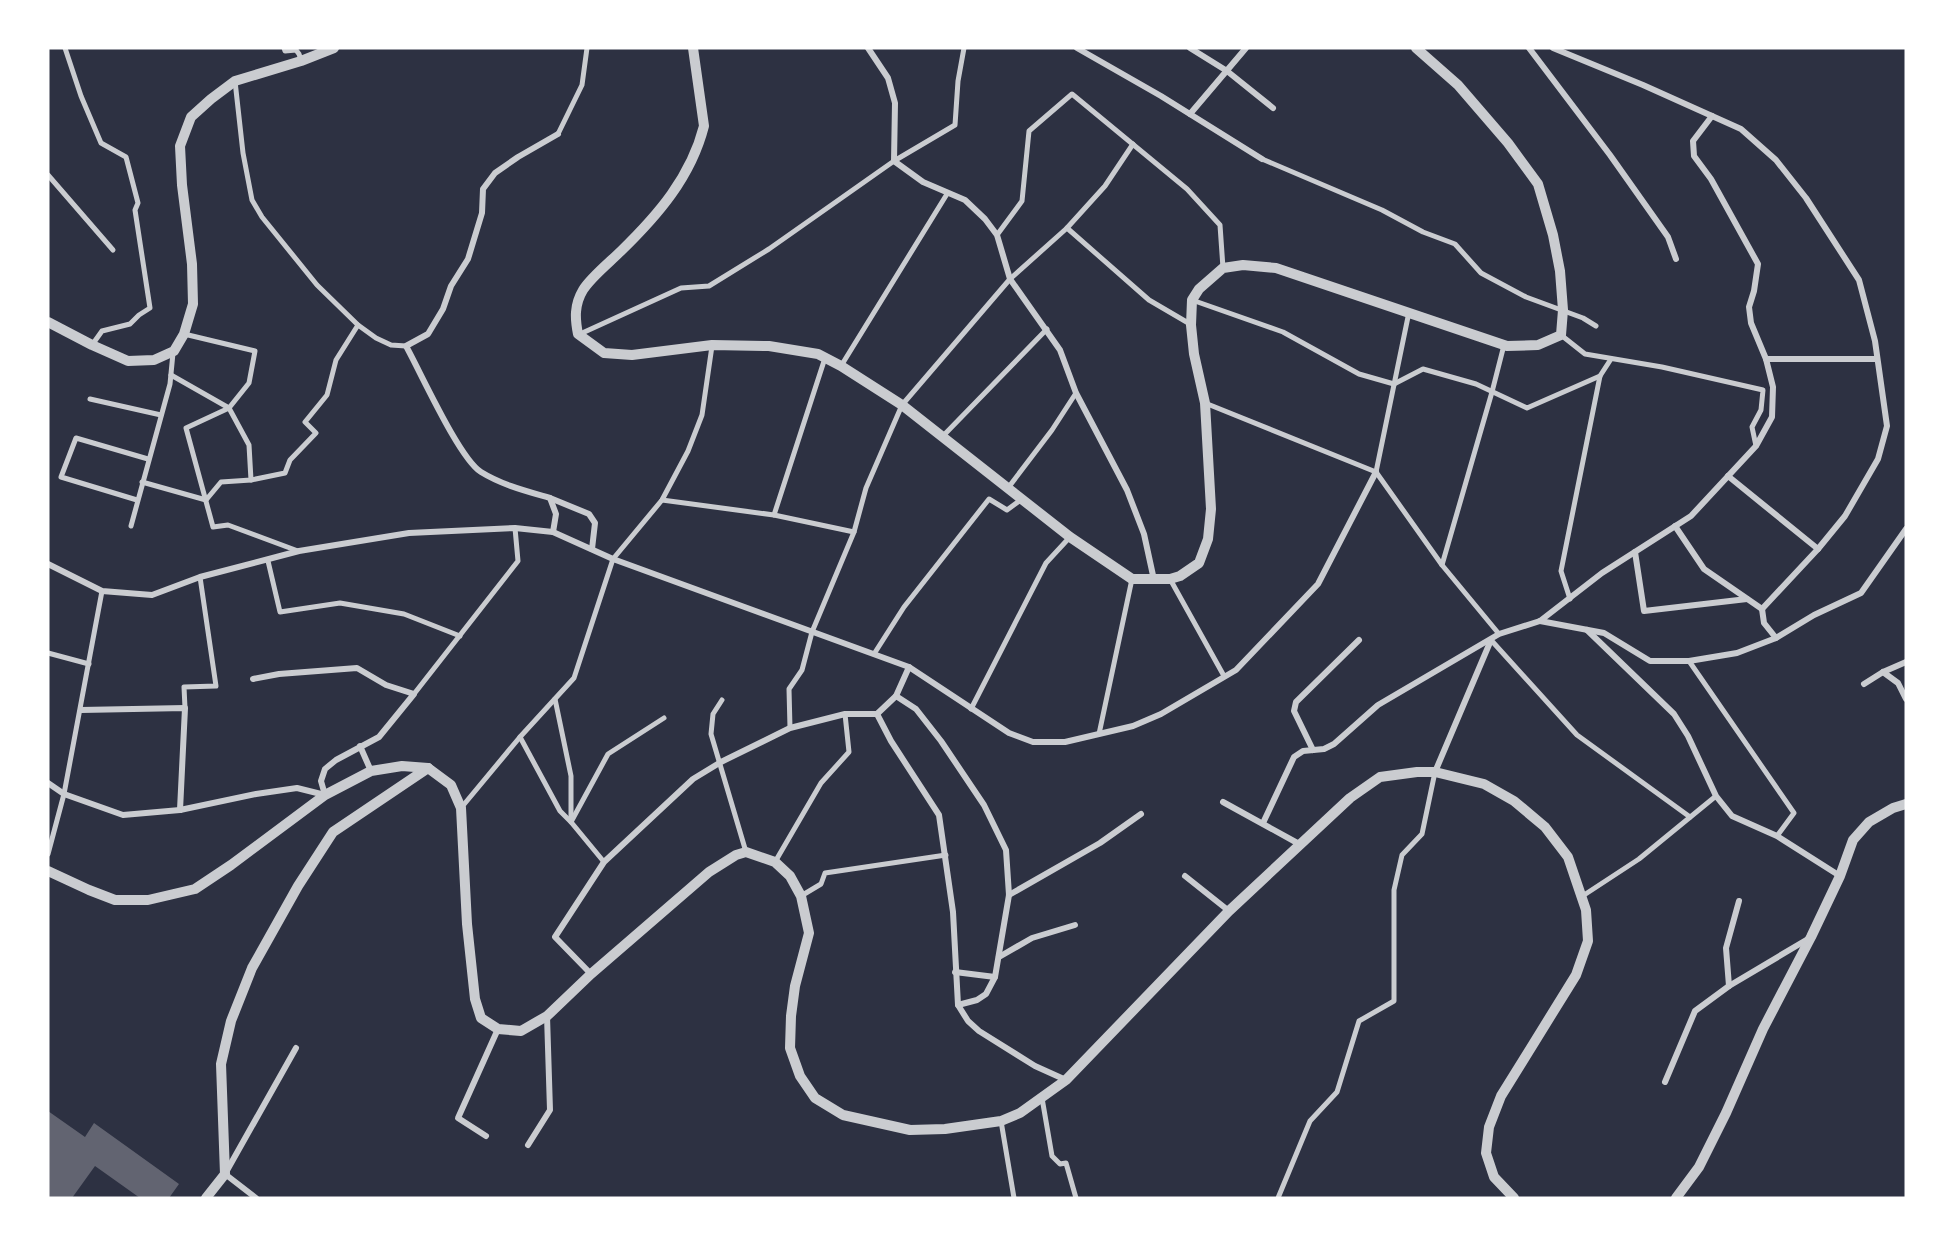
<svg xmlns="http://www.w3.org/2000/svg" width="1954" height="1246" viewBox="0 0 1954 1246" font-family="Helvetica,sans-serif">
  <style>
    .building { fill: #626471 }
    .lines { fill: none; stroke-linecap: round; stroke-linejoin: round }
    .pedestrian { stroke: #caccd0; stroke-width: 5 }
    .minor { stroke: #caccd0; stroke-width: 6 }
    .tertiary { stroke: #caccd0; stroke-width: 10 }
  </style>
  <rect width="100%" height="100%" fill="#2d3142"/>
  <!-- building -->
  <polygon class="building" points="48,1111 85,1137 94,1123 179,1184 169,1198 140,1198 95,1166 72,1198 48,1198"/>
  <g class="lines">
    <!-- pedestrian -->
    <g class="pedestrian">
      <polyline points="65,48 81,96 101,143 126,157 138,203 135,210 150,308 139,315 130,324 102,331 92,345"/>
      <polyline points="284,48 285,51 296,50 299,54 301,60"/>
      <polyline points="235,81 243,153 252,200 262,217 317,285 358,325 376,338 391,345 406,346"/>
      <polyline points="558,134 582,85 587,48"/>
      <polyline points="1262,159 1382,210 1423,232 1455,244 1481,273 1526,297 1583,318 1596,326"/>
      <polyline points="48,175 113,250"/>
      <polyline points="1067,228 1149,300 1190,324"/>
      <polyline points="997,235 1022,201 1029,131 1072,94 1187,189 1220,225 1223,268"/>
      <polyline points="1192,300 1283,332 1359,374 1394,384 1423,369 1476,384 1527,408 1600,376"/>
      <polyline points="184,334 255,351 249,383 229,408 186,428 213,527 228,525 298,551"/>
      <polyline points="580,334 681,288 709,286 769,249 894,161 955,125 958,81 964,48"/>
      <polyline points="1561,335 1585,354 1662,367 1763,390 1761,410 1752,427 1756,446"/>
      <polyline points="841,366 947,194"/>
      <polyline points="171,375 229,408 249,445 251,480"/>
      <polyline points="90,399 161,415"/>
      <polyline points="1205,403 1376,472"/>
      <polyline points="942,437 1047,329"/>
      <polyline points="1376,472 1442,565 1499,634"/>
      <polyline points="1376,472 1409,312"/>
      <polyline points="142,482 206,500"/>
      <polyline points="1008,488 1052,430 1076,393"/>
      <polyline points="137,500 61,477 76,438 148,459"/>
      <polyline points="206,500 221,482 251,480 285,473 290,460 316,433 305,422 327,395 336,360 358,325"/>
      <polyline points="662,500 774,515 854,532"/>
      <polyline points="774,515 825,358"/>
      <polyline points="131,526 170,384 173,353"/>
      <polyline points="268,561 280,612 340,603 404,614 460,636"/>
      <polyline points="1442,565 1492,392 1504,345"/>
      <polyline points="1170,579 1224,676"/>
      <polyline points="1570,599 1561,571 1600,376 1611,359"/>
      <polyline points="1491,640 1577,735 1690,817"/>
      <polyline points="48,653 89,664"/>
      <polyline points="874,654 904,607 989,499 1007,510 1022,499"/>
      <polyline points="1689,661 1794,813 1777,836"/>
      <polyline points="414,694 518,561 515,528"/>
      <polyline points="555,699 571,776 571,822 604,862"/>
      <polyline points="722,700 713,714 711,734 746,852"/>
      <polyline points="185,708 184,687 216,686 200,577"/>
      <polyline points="971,709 1046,563 1070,537"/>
      <polyline points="790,728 789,689 802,670 812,632 854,532 866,488 902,405 1010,279 1067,228 1105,186 1133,144"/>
      <polyline points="1099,734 1132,579"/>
      <polyline points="520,737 560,811 571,822 608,754 664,718"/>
      <polyline points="461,808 520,737 574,678 613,559 662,500 688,451 702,415 712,346"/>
      <polyline points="48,854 64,794 102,591"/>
      <polyline points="775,862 821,783 849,752 845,714"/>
      <polyline points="801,896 821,884 825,873 946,855"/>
      <polyline points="1581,897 1639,859 1716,796"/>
      <polyline points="1042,1098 1052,1156 1060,1164 1066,1163 1076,1198"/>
      <polyline points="1001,1121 1014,1198"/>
      <polyline points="1278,1198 1310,1121 1337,1092 1359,1021 1394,1001 1394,890 1402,855 1422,834 1435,772"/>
    </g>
    <!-- minor -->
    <g class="minor">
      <polyline points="868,48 888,78 895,103 894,161 923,182 965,200 985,219 997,235 1010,279 1060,350 1076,393 1127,490 1144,534 1154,580"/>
      <polyline points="1077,48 1161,96 1262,159"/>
      <polyline points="1190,48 1227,71 1273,108"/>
      <polyline points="1529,48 1610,155 1668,237 1676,259"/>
      <polyline points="1553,48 1643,85 1741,129 1776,160 1806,198 1859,280 1875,341 1887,426 1878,459 1845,516 1818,549 1762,609"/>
      <polyline points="1190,114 1246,48"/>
      <polyline points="1766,359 1877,359"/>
      <polyline points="1728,476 1818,549"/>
      <polyline points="550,498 589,514 595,523 592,549"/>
      <polyline points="1675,526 1704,569 1762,609"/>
      <path d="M553,532L556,514L550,498C526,491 502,485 481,472C459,458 421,373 406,346L428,334L443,309L451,286L468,259L482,213L483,189L495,173L518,157L558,134"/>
      <polyline points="1635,552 1644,611 1747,599"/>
      <polyline points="48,564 102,591 152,595 200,577 299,551 409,533 515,528 553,532 613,559 909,667 1009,733 1033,742 1065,742 1133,726 1161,714 1236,670 1318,584 1376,472"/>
      <polyline points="1762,609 1764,623 1776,638"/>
      <polyline points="1540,621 1604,633 1650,661 1689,661 1737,653 1776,638 1814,615 1861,593 1906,529"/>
      <polyline points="1587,630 1674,714 1688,736 1716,796 1732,816 1777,836 1840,876"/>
      <polyline points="1883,672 1898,683 1906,699"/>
      <polyline points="253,679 279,674 357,668 386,685 414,694 379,737 336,760 325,769 321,781 325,795"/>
      <polyline points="1864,684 1883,672 1906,662"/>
      <polyline points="896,696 916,709 941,741 984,805 1006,850 1009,895 995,977 986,994 977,1000 958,1005"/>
      <polyline points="81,710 185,708 180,810"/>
      <polyline points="877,714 891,741 939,815 953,912 958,1005 968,1021 979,1031 1035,1066 1066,1080"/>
      <polyline points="877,714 896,696 909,667"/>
      <polyline points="360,746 371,771"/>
      <polyline points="1313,750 1294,711 1296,702 1359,640"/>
      <polyline points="1435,772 1491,640"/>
      <polyline points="48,783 64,794 123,815 180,810 256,794 297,788 325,795"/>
      <polyline points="1223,802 1301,845"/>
      <polyline points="1263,823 1294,757 1303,751 1324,749 1334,744 1378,705 1499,634 1540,621 1602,573 1691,516 1756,446 1772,417 1773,387 1766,359 1751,323 1749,307 1754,291 1758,264 1711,179 1694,156 1693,141 1712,116"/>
      <polyline points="1185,876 1229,911"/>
      <polyline points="1009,895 1100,843 1141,814"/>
      <polyline points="999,957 1032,938 1075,925"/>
      <polyline points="955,972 995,977"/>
      <polyline points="591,974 555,937 604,862 693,779 721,762 790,728 845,714 877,714"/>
      <polyline points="1729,986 1726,948 1739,901"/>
      <polyline points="1665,1082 1695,1011 1729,986 1808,939"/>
      <polyline points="486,1136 458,1118 498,1029"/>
      <polyline points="528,1145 550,1110 547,1016"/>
      <polyline points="256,1198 225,1174 296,1048"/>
    </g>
    <!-- tertiary -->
    <g class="tertiary">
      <path d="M693,48L704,126C691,177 658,215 621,251C610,262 591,277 583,290C574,305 575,319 578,334L604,353L632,355L712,345L769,346L818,354L841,366L902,405L1070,537L1132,579H1170L1180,576L1199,563L1208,539L1211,509L1205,403L1194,354L1191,325L1192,300L1199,289L1223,268L1243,265L1276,268L1507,346L1538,345L1561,335L1563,310L1560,271L1553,235L1538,184L1508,143L1458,85L1416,48"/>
      <polyline points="48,322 92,345 128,361 154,360 174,351 184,334 193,304 192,264 182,185 180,146 191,117 211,99 235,81 301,61 334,48"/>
      <polyline points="428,768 451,785 461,808 467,924 475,999 481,1018 498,1029 521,1031 547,1016 591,974 709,872 736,855 746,852 775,862 790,876 801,896 809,933 795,986 791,1016 790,1048 800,1076 815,1098 843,1115 910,1130 945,1129 1001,1121 1020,1113 1066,1080 1229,911 1350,798 1380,777 1417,772 1435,772 1484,784 1514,801 1545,827 1568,857 1586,910 1588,941 1576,975 1501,1096 1489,1127 1486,1153 1494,1177 1514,1198"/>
      <polyline points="48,871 89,890 115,900 148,900 195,889 231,865 325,795 371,771 402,766 428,768"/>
      <polyline points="206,1198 225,1174 221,1064 231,1021 252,968 298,886 333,832 428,768"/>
      <polyline points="1676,1198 1699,1167 1726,1113 1763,1029 1811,937 1840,876 1853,840 1869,822 1893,808 1906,804"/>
    </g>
  </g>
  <!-- border -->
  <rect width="1954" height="1246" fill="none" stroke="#ffffff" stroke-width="99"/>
</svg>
